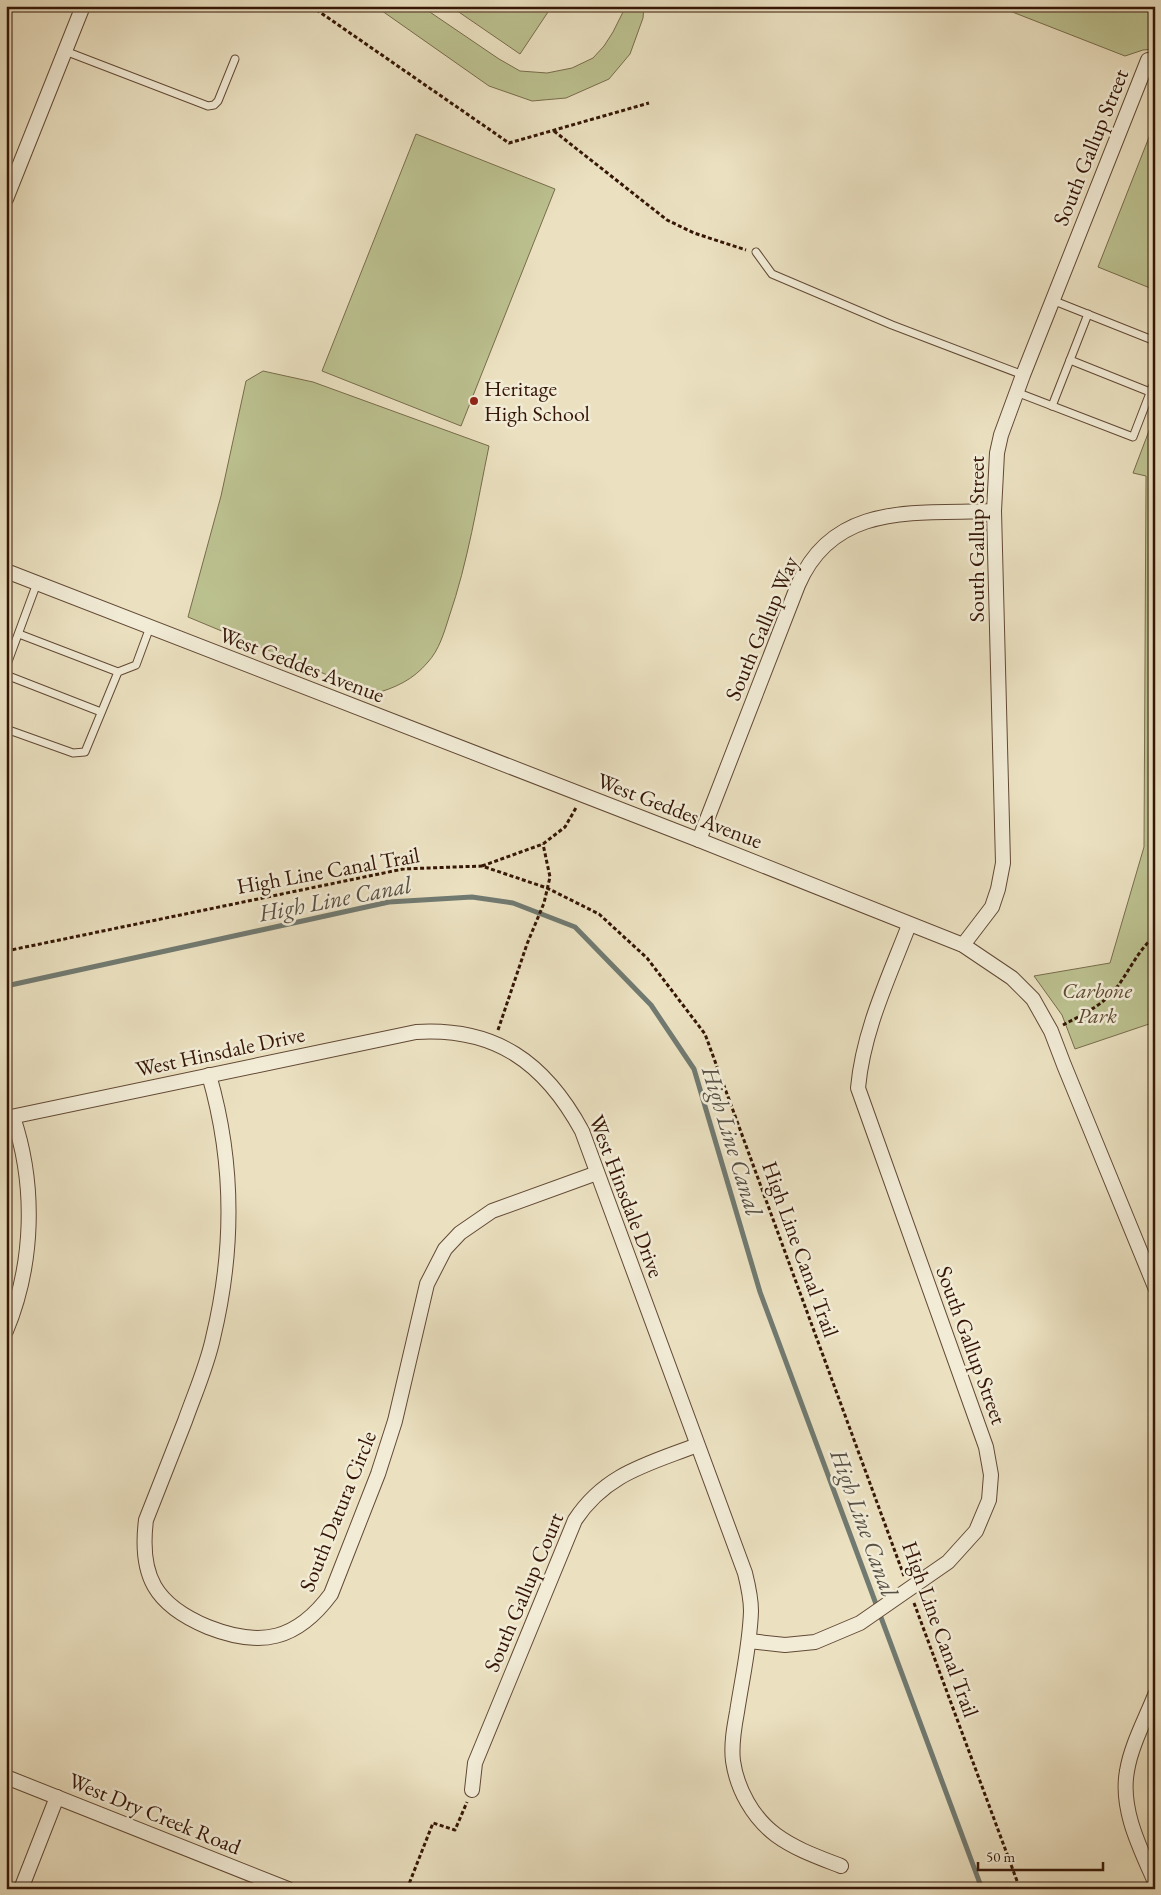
<svg xmlns="http://www.w3.org/2000/svg" width="1161" height="1895" viewBox="0 0 1161 1895" font-family="'EB Garamond',serif">
  <style>
    .green { fill: #bcc190; stroke: #786c4b }
    .lines { fill: none; stroke-linecap: round; stroke-linejoin: round }
    .stream { stroke: #717a71; stroke-width: 5 }
    .lane-casing { stroke: #624935; stroke-width: 9 }
    .street-casing { stroke: #624935; stroke-width: 16 }
    .path { stroke: #351606; stroke-width: 3; stroke-dasharray: 4 2.5; stroke-linecap: butt }
    .lane { stroke: #f2ecd7; stroke-width: 7 }
    .street { stroke: #f2ecd7; stroke-width: 14 }
    .poi-dot { fill: #8f2418; stroke: #f2ecd7; stroke-width: 2 }
    .labels { text-anchor: middle; stroke-width: 5; stroke-linejoin: round; paint-order: stroke }
    .street-label { font-size: 22px; fill: #351606; stroke: #f2ecd7 }
    .poi-label { font-size: 22px; fill: #351606; stroke: #f2ecd7; text-anchor: start }
    .park-label { font-size: 22px; font-style: italic; fill: #5e492f; stroke: #f2ecd7 }
    .water-label { font-size: 24px; font-style: italic; fill: #585045; stroke: #f2ecd7 }
  </style>
  <rect width="100%" height="100%" fill="#ebe1c1"/>
  <filter id="stains"><feTurbulence type="fractalNoise" baseFrequency=".004" numOctaves="4"/><feColorMatrix values="0 0 0 0 .2 0 0 0 0 .09 0 0 0 0 .02 0 0 0 .5 -.17"/></filter>
  <radialGradient id="worn" r=".72"><stop offset=".6" stop-color="#630" stop-opacity="0"/><stop offset="1" stop-color="#630" stop-opacity=".3"/></radialGradient>
  <!-- green -->
  <g class="green">
    <polygon points="375,6 421,6 499,59 520,71 547,73 572,68 593,58 604,46 613,32 623,12 623,6 644,6 643,18 630,54 609,79 566,98 532,101 489,86"/>
    <polygon points="450,6 552,6 520,54"/>
    <polygon points="997,6 1155,6 1155,49 1143,50 1125,56"/>
    <polygon points="1155,122 1155,290 1098,267"/>
    <polygon points="416,134 555,189 461,426 322,371"/>
    <path d="M263,371L313,382L489,446C477,504 468,562 449,617C444,633 439,650 428,662C413,680 395,688 373,694L188,617L221,496L246,381Z"/>
    <polygon points="1155,415 1155,1022 1075,1049 1062,1015 1034,976 1110,963 1144,847 1146,476 1133,473"/>
  </g>
  <g class="lines">
    <!-- stream -->
    <polyline class="stream" points="6,986 389,902 472,897 513,903 575,927 651,1005 694,1069 760,1292 982,1889"/>
    <!-- lane casing -->
    <g class="lane-casing">
      <g id="lane">
        <polyline points="65,51 208,106 214,105 218,101 235,59"/>
        <polyline points="756,252 772,274 892,325 1023,375"/>
        <polyline points="1052,300 1155,341"/>
        <polyline points="1070,360 1088,314"/>
        <polyline points="1016,392 1133,437 1155,380"/>
        <polyline points="1052,406 1070,360 1150,392"/>
        <polyline points="19,634 118,672"/>
        <polyline points="6,667 37,583"/>
        <polyline points="6,675 101,712"/>
        <polyline points="6,729 73,753 85,752 118,672 136,665 150,627"/>
      </g>
    </g>
    <!-- street casing -->
    <g class="street-casing">
      <g id="street">
        <polyline points="6,199 83,6"/>
        <polyline points="6,571 699,840 963,945 1012,978 1033,999 1051,1031 1064,1065 1155,1287"/>
        <path d="M699,840L798,585C834,501 917,514 994,511"/>
        <polyline points="963,945 992,907 998,889 1003,863 994,511 997,453 1001,435 1023,375 1148,60"/>
        <path d="M209,1075C234,1161 234,1251 213,1338C207,1366 195,1393 185,1421C172,1454 159,1487 146,1520C139,1576 155,1605 208,1627C261,1648 297,1640 331,1594L378,1474L395,1421L427,1284L445,1249L460,1233L492,1211L597,1173"/>
        <path d="M6,1118L416,1032C496,1027 545,1063 582,1131L745,1573C748,1585 751,1598 751,1611C750,1645 742,1679 737,1712C734,1728 731,1745 733,1761C737,1789 753,1818 776,1835C795,1849 818,1857 841,1866"/>
        <path d="M6,1331C34,1264 36,1185 13,1117"/>
        <path d="M749,1641L785,1645L815,1642L860,1623L948,1562L976,1531L989,1500L991,1475L986,1447L858,1088C863,1031 889,977 909,925"/>
        <path d="M1155,1695C1145,1720 1131,1746 1127,1771C1120,1809 1140,1848 1155,1882"/>
        <polyline points="6,1777 288,1889"/>
        <path d="M472,1790L475,1763L575,1520C606,1473 649,1464 697,1445"/>
        <polyline points="21,1889 57,1797"/>
      </g>
    </g>
    <!-- path -->
    <g class="path">
      <polyline points="311,6 509,143 649,103"/>
      <polyline points="554,131 667,220 694,233 746,250"/>
      <polyline points="482,866 543,844 565,827 577,806"/>
      <polyline points="6,951 403,869 482,866 547,888 599,914 647,958 705,1034 904,1576"/>
      <path d="M1063,1025C1082,1015 1105,1004 1117,987C1130,970 1138,950 1155,936"/>
      <polyline points="498,1030 527,944 544,903 550,877 543,844"/>
      <polyline points="914,1603 1020,1889"/>
      <polyline points="407,1889 433,1823 455,1830 467,1802"/>
    </g>
    <!-- lane -->
    <use href="#lane" class="lane"/>
    <!-- street -->
    <use href="#street" class="street"/>
  </g>
  <!-- markers -->
  <circle class="poi-dot" cx="474" cy="401" r="5"/>
  <g class="labels">
    <!-- street labels -->
    <g class="street-label">
      <text transform="translate(1090 147) rotate(-68)" y="8">South Gallup Street</text>
      <text transform="translate(976 539) rotate(-90)" y="8">South Gallup Street</text>
      <text transform="translate(761 628) rotate(-67)" y="8">South Gallup Way</text>
      <text transform="translate(302 664) rotate(21)" y="8">West Geddes Avenue</text>
      <text transform="translate(680 810) rotate(21)" y="8">West Geddes Avenue</text>
      <text transform="translate(328 870) rotate(-10)" y="8">High Line Canal Trail</text>
      <text transform="translate(220 1051) rotate(-12)" y="8">West Hinsdale Drive</text>
      <text transform="translate(627 1196) rotate(69)" y="8">West Hinsdale Drive</text>
      <text transform="translate(801 1249) rotate(70)" y="8">High Line Canal Trail</text>
      <text transform="translate(972 1345) rotate(70)" y="8">South Gallup Street</text>
      <text transform="translate(337 1511) rotate(-68)" y="8">South Datura Circle</text>
      <text transform="translate(523 1592) rotate(-67)" y="8">South Gallup Court</text>
      <text transform="translate(941 1629) rotate(70)" y="8">High Line Canal Trail</text>
      <text transform="translate(155 1813) rotate(22)" y="8">West Dry Creek Road</text>
    </g>
    <!-- poi labels -->
    <g class="poi-label">
      <text x="484" y="396">Heritage<tspan x="484" dy="25">High School</tspan></text>
    </g>
    <!-- park labels -->
    <g class="park-label">
      <text x="1097" y="998">Carbone<tspan x="1097" dy="25">Park</tspan></text>
    </g>
    <!-- water labels -->
    <g class="water-label">
      <text transform="translate(335 899) rotate(-11)" y="8">High Line Canal</text>
      <text transform="translate(732 1141) rotate(73)" y="8">High Line Canal</text>
      <text transform="translate(864 1523) rotate(70)" y="8">High Line Canal</text>
    </g>
  </g>
  <!-- margin -->
  <rect width="1161" height="1895" fill="none" stroke="#ebe1c1" stroke-width="25"/>
  <rect x="8" y="8" width="1146" height="1880" fill="none" stroke="#351606" stroke-width="2.5"/>
  <rect x="12" y="12" width="1136" height="1870" fill="none" stroke="#351606"/>
  <!-- scale -->
  <path d="M978 1862v8h125v-8" fill="none" stroke="#351606" stroke-width="2.5"/>
  <text x="986" y="1862" font-size="15" fill="#351606" stroke="#f2ecd7" stroke-width="4" paint-order="stroke">50 m</text>
  <rect width="100%" height="100%" filter="url(#stains)"/>
  <rect width="100%" height="100%" fill="url(#worn)"/>
</svg>
